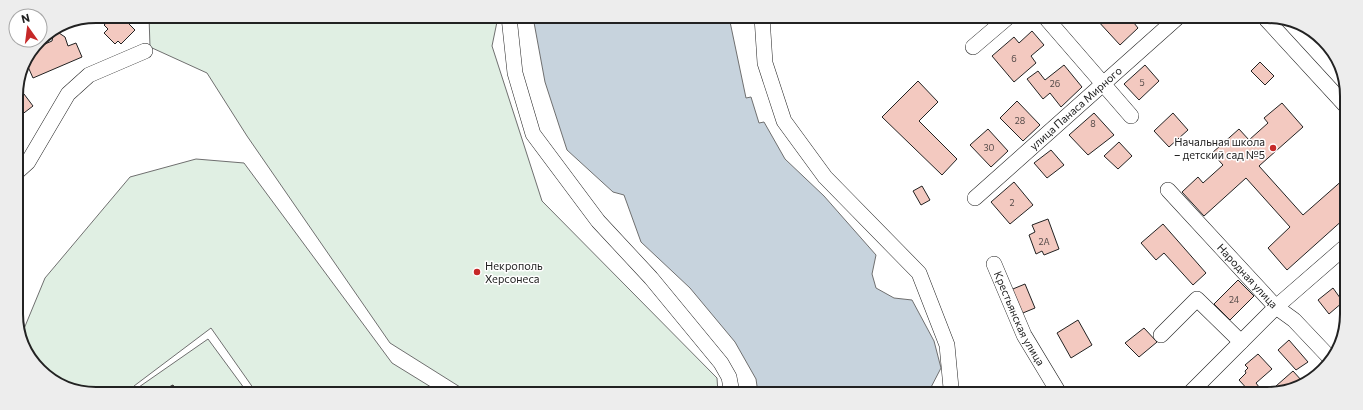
<svg xmlns="http://www.w3.org/2000/svg" width="1363" height="410" viewBox="0 0 1363 410" font-family="Commissioner,sans-serif">
  <style>
    .green { fill: #e0efe3; stroke: #6f6f6f }
    .water { fill: #c7d3dd; stroke: #6f6f6f }
    .building { fill: #f3c9c0; stroke: #222 }
    .lines { fill: none; stroke-linecap: round; stroke-linejoin: round }
    .minor-casing { stroke: #222; stroke-width: 16 }
    .minor { stroke: #fff; stroke-width: 15 }
    .poi-dot { fill: #c62828; stroke: #fff; stroke-width: 1.5 }
    .labels { text-anchor: middle; stroke-width: 3; stroke-linejoin: round; paint-order: stroke }
    .number-label { font-size: 9px; fill: #564c4a }
    .street-label { font-size: 11px; fill: #222; stroke: #fff }
    .poi-label { font-size: 11px; fill: #222; stroke: #fff; text-anchor: end }
    .rim { fill: none; stroke: #222; stroke-width: 2 }
  </style>
  <rect width="100%" height="100%" fill="#fff"/>
  <!-- green -->
  <g class="green">
    <polygon points="149,16 498,17 492,46 542,201 717,378 718,393 468,392 390,343 247,136 207,73 150,47"/>
    <polygon points="196,159 244,163 392,363 439,392 256,392 211,328 134,386 136,391 75,391 36,367 21,336 45,278 130,177"/>
    <polygon points="208,339 247,392 141,391 139,387"/>
  </g>
  <!-- water -->
  <polygon class="water" points="533,17 729,17 746,98 751,97 759,123 764,122 785,159 824,196 876,255 872,274 876,288 894,298 912,300 934,341 941,368 928,393 758,393 756,379 735,342 690,288 641,242 624,195 613,192 567,150 545,82"/>
  <!-- building -->
  <g class="building">
    <polygon points="114,16 121,16 135,30 121,44 118,41 115,44 104,33 108,29 104,25"/>
    <polygon points="1099,18 1130,18 1138,28 1120,45 1097,20"/>
    <polygon points="1032,31 1044,45 1031,56 1036,63 1014,82 992,56 1014,37 1019,43"/>
    <polygon points="59,33 65,37 68,46 76,43 82,57 33,78 25,60 33,49 52,41 53,36"/>
    <polygon points="1260,62 1274,76 1265,85 1251,71"/>
    <polygon points="1064,65 1082,87 1061,107 1050,93 1043,99 1027,79 1038,71 1045,80"/>
    <polygon points="1145,65 1159,81 1139,100 1124,84"/>
    <polygon points="918,81 938,102 919,121 957,159 942,175 882,117"/>
    <polygon points="24,94 33,106 16,119 16,100"/>
    <polygon points="1017,101 1040,125 1023,141 1000,118"/>
    <polygon points="1282,103 1303,127 1259,166 1303,215 1345,178 1345,218 1287,270 1268,248 1290,227 1246,178 1204,216 1182,192 1198,177 1203,183 1223,165 1212,153 1239,129 1249,140 1268,123 1264,118"/>
    <polygon points="1094,113 1114,135 1088,155 1069,135"/>
    <polygon points="1173,113 1188,130 1169,147 1154,131"/>
    <polygon points="988,129 1008,151 991,167 970,145"/>
    <polygon points="1119,142 1132,156 1118,169 1104,156"/>
    <polygon points="1051,150 1064,165 1047,178 1034,163"/>
    <polygon points="1014,182 1033,205 1010,224 991,202"/>
    <polygon points="922,186 930,200 921,205 913,191"/>
    <polygon points="1048,219 1059,249 1044,255 1042,251 1036,254 1029,235 1035,232 1032,225"/>
    <polygon points="1163,224 1206,273 1193,285 1164,253 1156,260 1141,243"/>
    <polygon points="1238,280 1254,296 1230,320 1214,304"/>
    <polygon points="1025,284 1035,308 1018,315 1008,291"/>
    <polygon points="1333,288 1343,302 1329,314 1318,300"/>
    <polygon points="1078,320 1092,345 1071,358 1057,333"/>
    <polygon points="1144,328 1157,342 1139,357 1125,343"/>
    <polygon points="1289,340 1308,362 1296,370 1278,350"/>
    <polygon points="1258,354 1272,369 1256,383 1259,387 1250,392 1239,380 1246,373 1245,371 1248,368 1245,365"/>
    <polygon points="1293,371 1302,381 1280,391 1276,386"/>
    <polygon points="173,385 177,392 161,392 161,391"/>
  </g>
  <g class="lines">
    <!-- minor casing -->
    <g class="minor-casing">
      <g id="minor">
        <polyline points="509,17 515,73 533,134 598,221 651,278 721,363 729,377 732,393"/>
        <polyline points="762,17 765,63 784,121 825,177 919,273 947,345 951,388 949,393"/>
        <polyline points="1046,18 1131,116"/>
        <polyline points="1266,19 1345,105"/>
        <polyline points="973,47 1007,18"/>
        <polyline points="17,172 28,162 68,94 89,75 145,51"/>
        <path id="s1" d="M1168,190L1276,307L1294,320L1330,358"/>
        <path id="s2" d="M975,198L1177,18"/>
        <path id="s3" d="M994,264L1024,335L1059,393"/>
        <polyline points="1161,335 1197,299 1241,342"/>
        <polyline points="1189,394 1276,307 1345,247"/>
      </g>
    </g>
    <!-- minor -->
    <use href="#minor" class="minor"/>
  </g>
  <!-- markers -->
  <g class="poi-dot">
    <circle cx="1273" cy="148" r="4"/>
    <circle cx="477" cy="272" r="4"/>
  </g>
  <g class="labels">
    <!-- number labels -->
    <g class="number-label">
      <text x="1014" y="62">6</text>
      <text x="1142" y="86">5</text>
      <text x="1055" y="87">26</text>
      <text x="1020" y="124">28</text>
      <text x="1093" y="127">8</text>
      <text x="989" y="151">30</text>
      <text x="1012" y="206">2</text>
      <text x="1044" y="245">2А</text>
      <text x="1234" y="303">24</text>
    </g>
    <!-- street labels -->
    <g class="street-label">
      <text dy="4" stroke="none"><textPath href="#s2" startOffset="135">улица Панаса Мирного</textPath></text>
      <text dy="4" stroke="none"><textPath href="#s1" startOffset="117">Народная улица</textPath></text>
      <text dy="4" stroke="none"><textPath href="#s3" startOffset="60">Крестьянская улица</textPath></text>
    </g>
    <!-- poi labels -->
    <g class="poi-label">
      <text x="1265" y="146">Начальная школа<tspan x="1265" dy="13">– детский сад №5</tspan></text>
      <text x="485" y="270" text-anchor="start">Некрополь<tspan x="485" dy="13">Херсонеса</tspan></text>
    </g>
  </g>
  <!-- crop -->
  <path d="M0 0H1363V410H0ZM96 23H1267A73 73 0 0 1 1340 96V314A73 73 0 0 1 1267 387H96A73 73 0 0 1 23 314V96A73 73 0 0 1 96 23Z" fill="#ededed" fill-rule="evenodd"/>
  <path class="rim" d="M96 23H1267A73 73 0 0 1 1340 96V314A73 73 0 0 1 1267 387H96A73 73 0 0 1 23 314V96A73 73 0 0 1 96 23Z"/>
  <!-- north arrow -->
  <g transform="translate(28 28) rotate(346)"><circle r="19" fill="#ffffff" stroke="#a7a7a7"/>
  <path d="M0-3L7 15L0 10L-7 15Z" fill="#c62828"/>
  <text y="-6" font-size="11" font-weight="bold" text-anchor="middle" fill="#222222">N</text>
  </g>
</svg>
